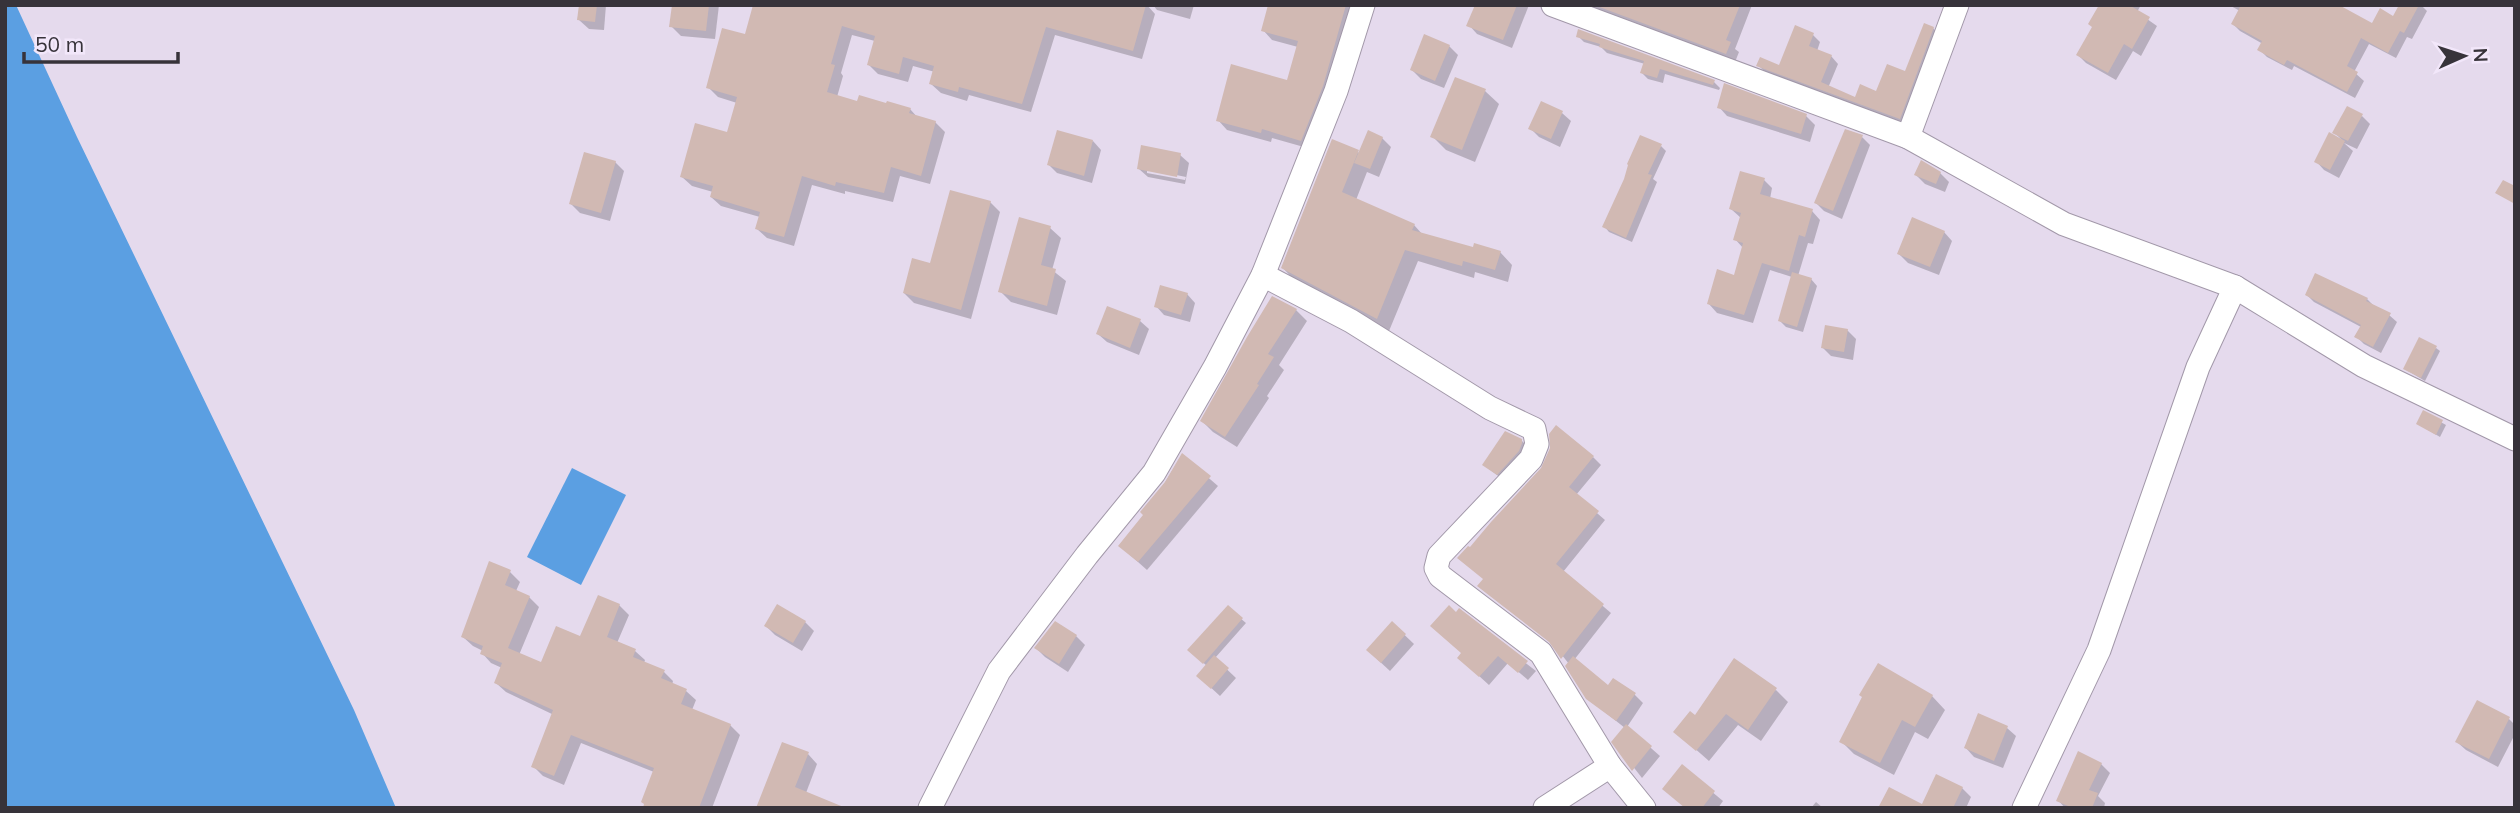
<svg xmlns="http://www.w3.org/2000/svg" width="2520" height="813" viewBox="0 0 2520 813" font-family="Mulish,sans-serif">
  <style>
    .water { fill: #5b9fe2 }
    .shadow { fill: #0003; fill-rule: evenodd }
    .building { fill: #d1b9b3 }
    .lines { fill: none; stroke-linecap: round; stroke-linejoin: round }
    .minor-casing { stroke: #a298a9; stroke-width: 25 }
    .minor { stroke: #fff; stroke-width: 23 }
  </style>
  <rect width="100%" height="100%" fill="#e5daed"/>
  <!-- water -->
  <g class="water">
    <polygon points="5,5 16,5 77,137 354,710 396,808 5,808"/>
    <polygon points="572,468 626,495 581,585 527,557"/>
  </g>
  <!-- shadow -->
  <g class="shadow">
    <polygon points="580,5 606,5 604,30 589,29 579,20"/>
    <polygon points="674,5 719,5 715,39 681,36 671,26"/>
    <polygon points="754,5 1147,5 1155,14 1142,59 1055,35 1031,112 969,95 967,101 941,93 931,84 935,72 913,66 908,82 878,74 868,64 875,41 852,35 841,73 843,76 837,97 858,103 910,109 918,118 935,122 945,132 930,184 900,176 893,202 845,191 845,194 812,185 794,246 767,238 757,229 760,217 721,206 711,197 713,192 692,186 682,177 729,134 737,103 718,97 708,87 746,36"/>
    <polygon points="1153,5 1194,5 1190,19 1157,10"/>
    <polygon points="1270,5 1358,5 1311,149 1272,138 1271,142 1227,130 1218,120 1288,82 1298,47 1272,40 1263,30"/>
    <polygon points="1477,5 1529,5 1512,48 1477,34 1469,25"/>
    <polygon points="1582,5 1752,5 1735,49 1739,52 1735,62"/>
    <polygon points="2102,5 2141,5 2137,12 2157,26 2141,56 2133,51 2116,80 2086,63 2078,55 2094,27"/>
    <polygon points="2229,5 2326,5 2373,25 2394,18 2401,5 2421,5 2427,11 2412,39 2407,37 2396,58 2369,44 2354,72 2364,81 2355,98 2294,66 2292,70 2267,57 2260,50 2263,44 2240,31 2233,24 2240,11"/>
    <polygon points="1933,28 1940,36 1907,125 1765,72 1758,65 1780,67 1813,35 1820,42 1817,51 1831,56 1838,64 1828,88 1856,99 1877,93 1906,73"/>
    <polygon points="1578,36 1714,82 1720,88 1719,90 1665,74 1663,83 1648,79 1642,73 1645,64 1607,53 1601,47 1584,42"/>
    <polygon points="1449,46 1458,55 1444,88 1421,79 1412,70"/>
    <polygon points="1456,79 1485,91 1499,104 1475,162 1446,150 1433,137"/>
    <polygon points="1719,107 1806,116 1815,125 1810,142 1727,116"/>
    <polygon points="1562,113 1571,121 1560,147 1539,137 1531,129"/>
    <polygon points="2362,116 2370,124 2357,149 2344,143 2353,151 2339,178 2324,170 2316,161 2343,141 2334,132"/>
    <polygon points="1862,137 1870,145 1842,219 1824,211 1816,203"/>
    <polygon points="1382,138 1391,147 1379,177 1367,172 1356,200 1414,225 1423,235 1474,249 1500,252 1512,265 1508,282 1475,272 1474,278 1418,261 1389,331 1295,281 1283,268 1358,152 1360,154"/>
    <polygon points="1093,141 1101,150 1092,183 1057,173 1049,165"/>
    <polygon points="1661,146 1666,151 1653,179 1657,182 1632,242 1609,232 1604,226"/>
    <path d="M1180,155L1189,163L1185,184L1148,177L1139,169ZM1147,169L1186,177L1185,180L1147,173Z"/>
    <polygon points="615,162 624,171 610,221 580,213 571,204"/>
    <polygon points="1940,173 1949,182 1945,192 1925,184 1916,175"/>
    <polygon points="1764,180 1772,188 1770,199 1812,211 1820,220 1813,244 1808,243 1798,276 1811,279 1817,286 1803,332 1786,327 1780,321 1792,277 1770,270 1753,323 1717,313 1709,304 1735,277 1743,248 1735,239 1741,218 1731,209"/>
    <polygon points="990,202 1000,212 971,319 914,303 904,293"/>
    <polygon points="1050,228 1061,238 1052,270 1066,281 1057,315 1011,302 1000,291"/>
    <polygon points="1944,232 1952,241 1939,275 1908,263 1899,254"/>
    <polygon points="1187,294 1195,303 1190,322 1164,315 1156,306"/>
    <polygon points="2307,295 2367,299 2375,307 2389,315 2397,322 2381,353 2364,344 2357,337 2361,327 2314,302"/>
    <polygon points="1273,298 1296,310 1307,321 1279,365 1284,370 1267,396 1269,398 1237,447 1213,432 1202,421"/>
    <polygon points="1140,321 1149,329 1139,355 1107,342 1098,334"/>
    <polygon points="1847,330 1856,339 1853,360 1831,356 1823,348"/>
    <polygon points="2436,348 2440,351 2425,381 2405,369"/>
    <polygon points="2423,412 2446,425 2440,437 2418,424"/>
    <polygon points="1521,440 1530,449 1506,482 1484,465"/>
    <polygon points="1182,455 1218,486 1147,570 1129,554 1145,515"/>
    <polygon points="1593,457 1601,465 1576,495 1605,520 1563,572 1611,613 1574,660 1608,688 1634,694 1643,703 1627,727 1660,756 1642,778 1614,742 1625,728 1587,698 1569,664 1554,645 1479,586 1485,580 1471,550"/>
    <polygon points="490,564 510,572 520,582 516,591 529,597 539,607 519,655 542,664 581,639 619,605 629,615 617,643 635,651 645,660 644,663 664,672 673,681 672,685 686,691 696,700 692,710 730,725 740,735 712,808 645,808 654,772 581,743 564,785 543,776 533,766 554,715 506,692 496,683 502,668 491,663 482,653 483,651 473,646 463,637"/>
    <polygon points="1228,608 1246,623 1215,658 1236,678 1220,696 1207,684 1207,666 1189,650"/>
    <polygon points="1459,611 1536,671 1528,680 1508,663 1489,685 1468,666 1463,654 1457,614"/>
    <polygon points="805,622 814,631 802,651 775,635 766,626"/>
    <polygon points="1392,623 1414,644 1390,671 1377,659"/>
    <polygon points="1076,636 1085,645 1068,672 1045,657 1036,648"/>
    <polygon points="1776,690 1788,702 1761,741 1738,725 1709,761 1676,732 1696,718"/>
    <polygon points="1932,696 1945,710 1928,739 1915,732 1894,775 1854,754 1841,741"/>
    <polygon points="2477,703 2509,719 2515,725 2515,734 2498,767 2466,750 2457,742"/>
    <polygon points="2007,728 2016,736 2003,768 1974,757 1966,748"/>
    <polygon points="808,754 817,764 806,793 758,808"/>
    <polygon points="2101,764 2110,773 2098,796 2105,803 2104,808 2065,808 2058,800"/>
    <polygon points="1682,767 1723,801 1718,808 1686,808"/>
    <polygon points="1962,788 1971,797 1966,808 1880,808 1923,806"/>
    <polygon points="1816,802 1823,808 1811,808"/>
  </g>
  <!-- building -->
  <g class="building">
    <polygon points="579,5 597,5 595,22 577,20"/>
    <polygon points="672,5 709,5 706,31 669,27"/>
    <polygon points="753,5 1146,5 1133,51 1046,27 1022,104 959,87 958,92 929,84 934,66 903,57 899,74 867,65 875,36 842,26 831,64 835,65 827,92 857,101 859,95 886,103 887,101 911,108 909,113 936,121 921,176 891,167 884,193 836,182 835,186 802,176 784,237 755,229 760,212 710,197 713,186 680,177 695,123 727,132 737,97 706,88 722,28 745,34"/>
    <polygon points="1268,5 1346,5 1323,86 1301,141 1262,129 1261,133 1216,121 1231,64 1287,80 1298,41 1261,31"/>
    <polygon points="1475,5 1517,5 1503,40 1466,26"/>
    <polygon points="1594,5 1740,5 1726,40 1731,42 1726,54"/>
    <polygon points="2099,5 2129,5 2150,17 2132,49 2124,44 2108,73 2076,55 2092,27 2088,24"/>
    <polygon points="2241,5 2339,5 2372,23 2380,8 2393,16 2399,5 2419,5 2404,33 2400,31 2388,53 2361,38 2347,66 2358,72 2347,92 2287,60 2284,65 2257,50 2262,41 2231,24"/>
    <polygon points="1924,23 1934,27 1900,119 1756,66 1760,57 1779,65 1795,25 1814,33 1809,46 1832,55 1821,82 1855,97 1860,84 1876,91 1887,64 1905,71"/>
    <polygon points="1578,29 1715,80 1713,85 1660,69 1657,78 1640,73 1644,61 1599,47 1600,44 1576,37"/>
    <polygon points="1424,34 1450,45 1435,81 1410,70"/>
    <polygon points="1455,77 1486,89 1462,150 1430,137"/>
    <polygon points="1724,83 1807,114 1801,134 1717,108"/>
    <polygon points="1541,101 1563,111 1551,139 1528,129"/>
    <polygon points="2347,106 2363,114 2348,141 2332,133"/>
    <polygon points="1845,129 1863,135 1833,211 1814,203"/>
    <polygon points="1057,130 1093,140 1084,176 1047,165"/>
    <polygon points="1368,130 1383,137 1370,169 1354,163"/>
    <polygon points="2329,132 2345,141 2330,170 2314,162"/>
    <polygon points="1640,135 1662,144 1648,174 1652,175 1626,238 1602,227 1624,179 1628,165 1627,164"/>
    <polygon points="1332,139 1359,150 1342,192 1415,224 1412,230 1473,247 1474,243 1501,251 1495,270 1463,261 1462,266 1405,250 1377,319 1281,268"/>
    <polygon points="1141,145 1181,153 1177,177 1137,169"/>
    <polygon points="584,152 616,161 601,213 569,204"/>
    <polygon points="1921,160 1941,172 1936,184 1914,175"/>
    <polygon points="1740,171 1765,178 1760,194 1813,209 1805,237 1799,235 1789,271 1762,263 1744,315 1707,304 1717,269 1734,275 1743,243 1733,240 1741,213 1729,209"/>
    <polygon points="2503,180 2515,186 2515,204 2495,193"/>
    <polygon points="950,190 991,201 961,310 903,293 912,258 930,263"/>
    <polygon points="1019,217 1051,226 1041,265 1056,269 1047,306 998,292"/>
    <polygon points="1912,217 1945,231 1930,267 1897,254"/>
    <polygon points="1792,272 1812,278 1797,327 1778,321"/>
    <polygon points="2315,273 2368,298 2366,301 2391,313 2373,347 2354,337 2361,325 2305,295"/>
    <polygon points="1160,285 1188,293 1181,315 1154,307"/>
    <polygon points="1272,296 1297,309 1268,354 1274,357 1257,384 1259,385 1225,437 1200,421 1247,337"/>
    <polygon points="1107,306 1141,319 1130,348 1096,334"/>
    <polygon points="1825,325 1848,329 1844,352 1821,348"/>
    <polygon points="2419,337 2437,346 2421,378 2403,369"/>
    <polygon points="2423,410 2443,420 2436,435 2416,424"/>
    <polygon points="1556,425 1594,456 1569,487 1599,511 1556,564 1604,604 1561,659 1549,642 1477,586 1483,579 1457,558 1468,546 1470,547 1491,522 1541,468 1550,448 1549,434"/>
    <polygon points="1505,431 1522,439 1522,443 1519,451 1497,475 1482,465"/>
    <polygon points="1182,453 1211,476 1138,562 1118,546 1143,515 1140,512 1165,482"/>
    <polygon points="489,561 511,570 505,585 530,596 508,648 541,662 556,626 580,636 598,595 620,604 607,637 636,649 633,657 665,670 661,678 687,689 681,704 731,724 699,808 643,808 644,804 641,802 654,768 571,735 554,776 531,767 553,710 494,683 502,663 480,654 483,646 461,637"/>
    <polygon points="777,604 806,621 793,643 764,626"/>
    <polygon points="1228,605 1243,618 1203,664 1187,650"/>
    <polygon points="1449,605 1456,612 1459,608 1528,661 1518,673 1498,656 1479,677 1457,658 1461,653 1430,626"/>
    <polygon points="1055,621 1077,635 1059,664 1034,648"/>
    <polygon points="1392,621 1406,634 1381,663 1366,650"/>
    <polygon points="1214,655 1229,668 1211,689 1196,676"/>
    <polygon points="1573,656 1608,685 1613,678 1636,693 1616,721 1586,699 1565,666"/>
    <polygon points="1734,658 1777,688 1748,730 1726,714 1696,751 1673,732 1690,711 1695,715"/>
    <polygon points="1878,663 1933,695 1915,727 1902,720 1880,763 1839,742 1862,697 1859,695"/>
    <polygon points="2477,700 2510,717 2489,759 2455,742"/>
    <polygon points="1978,713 2008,726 1994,761 1964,748"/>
    <polygon points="1626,724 1652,746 1632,771 1611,742"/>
    <polygon points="782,742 809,752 795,787 846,808 756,808"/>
    <polygon points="2078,751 2102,763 2089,790 2098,793 2092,808 2073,808 2056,801"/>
    <polygon points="1682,764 1715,791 1702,808 1685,808 1662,789"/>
    <polygon points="1936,774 1963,787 1953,808 1878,808 1889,787 1922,804"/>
  </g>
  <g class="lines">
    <!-- minor casing -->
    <g class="minor-casing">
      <g id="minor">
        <polyline points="1553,5 1908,137 2064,224 2235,287 2364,366 2515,439"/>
        <polyline points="1908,137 1957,5"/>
        <polyline points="1263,275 1351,321 1490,408 1534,429 1537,444 1531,459 1439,556 1436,568 1440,576 1541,653 1610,766 1644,808"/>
        <polyline points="930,808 999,671 1087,555 1154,473 1215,367 1263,275 1336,91 1363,5"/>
        <polyline points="1545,808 1610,766"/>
        <polyline points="2024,808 2099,650 2198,367 2235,287"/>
      </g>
    </g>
    <!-- minor -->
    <use href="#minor" class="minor"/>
  </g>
  <!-- border -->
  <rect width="2520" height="813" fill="none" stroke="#37333a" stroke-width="14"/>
  <!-- north arrow -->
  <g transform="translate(2464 56) rotate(87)" stroke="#f2e7fa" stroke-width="5" paint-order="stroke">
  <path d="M0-5L12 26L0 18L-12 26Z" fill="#37333a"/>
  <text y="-10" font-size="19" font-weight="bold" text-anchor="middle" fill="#37333a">N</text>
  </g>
  <!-- scale -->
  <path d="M24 52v10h154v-10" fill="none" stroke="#37333a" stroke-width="3.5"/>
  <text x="35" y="52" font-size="21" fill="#37333a" stroke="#f2e7fa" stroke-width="5" paint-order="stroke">50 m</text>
</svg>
